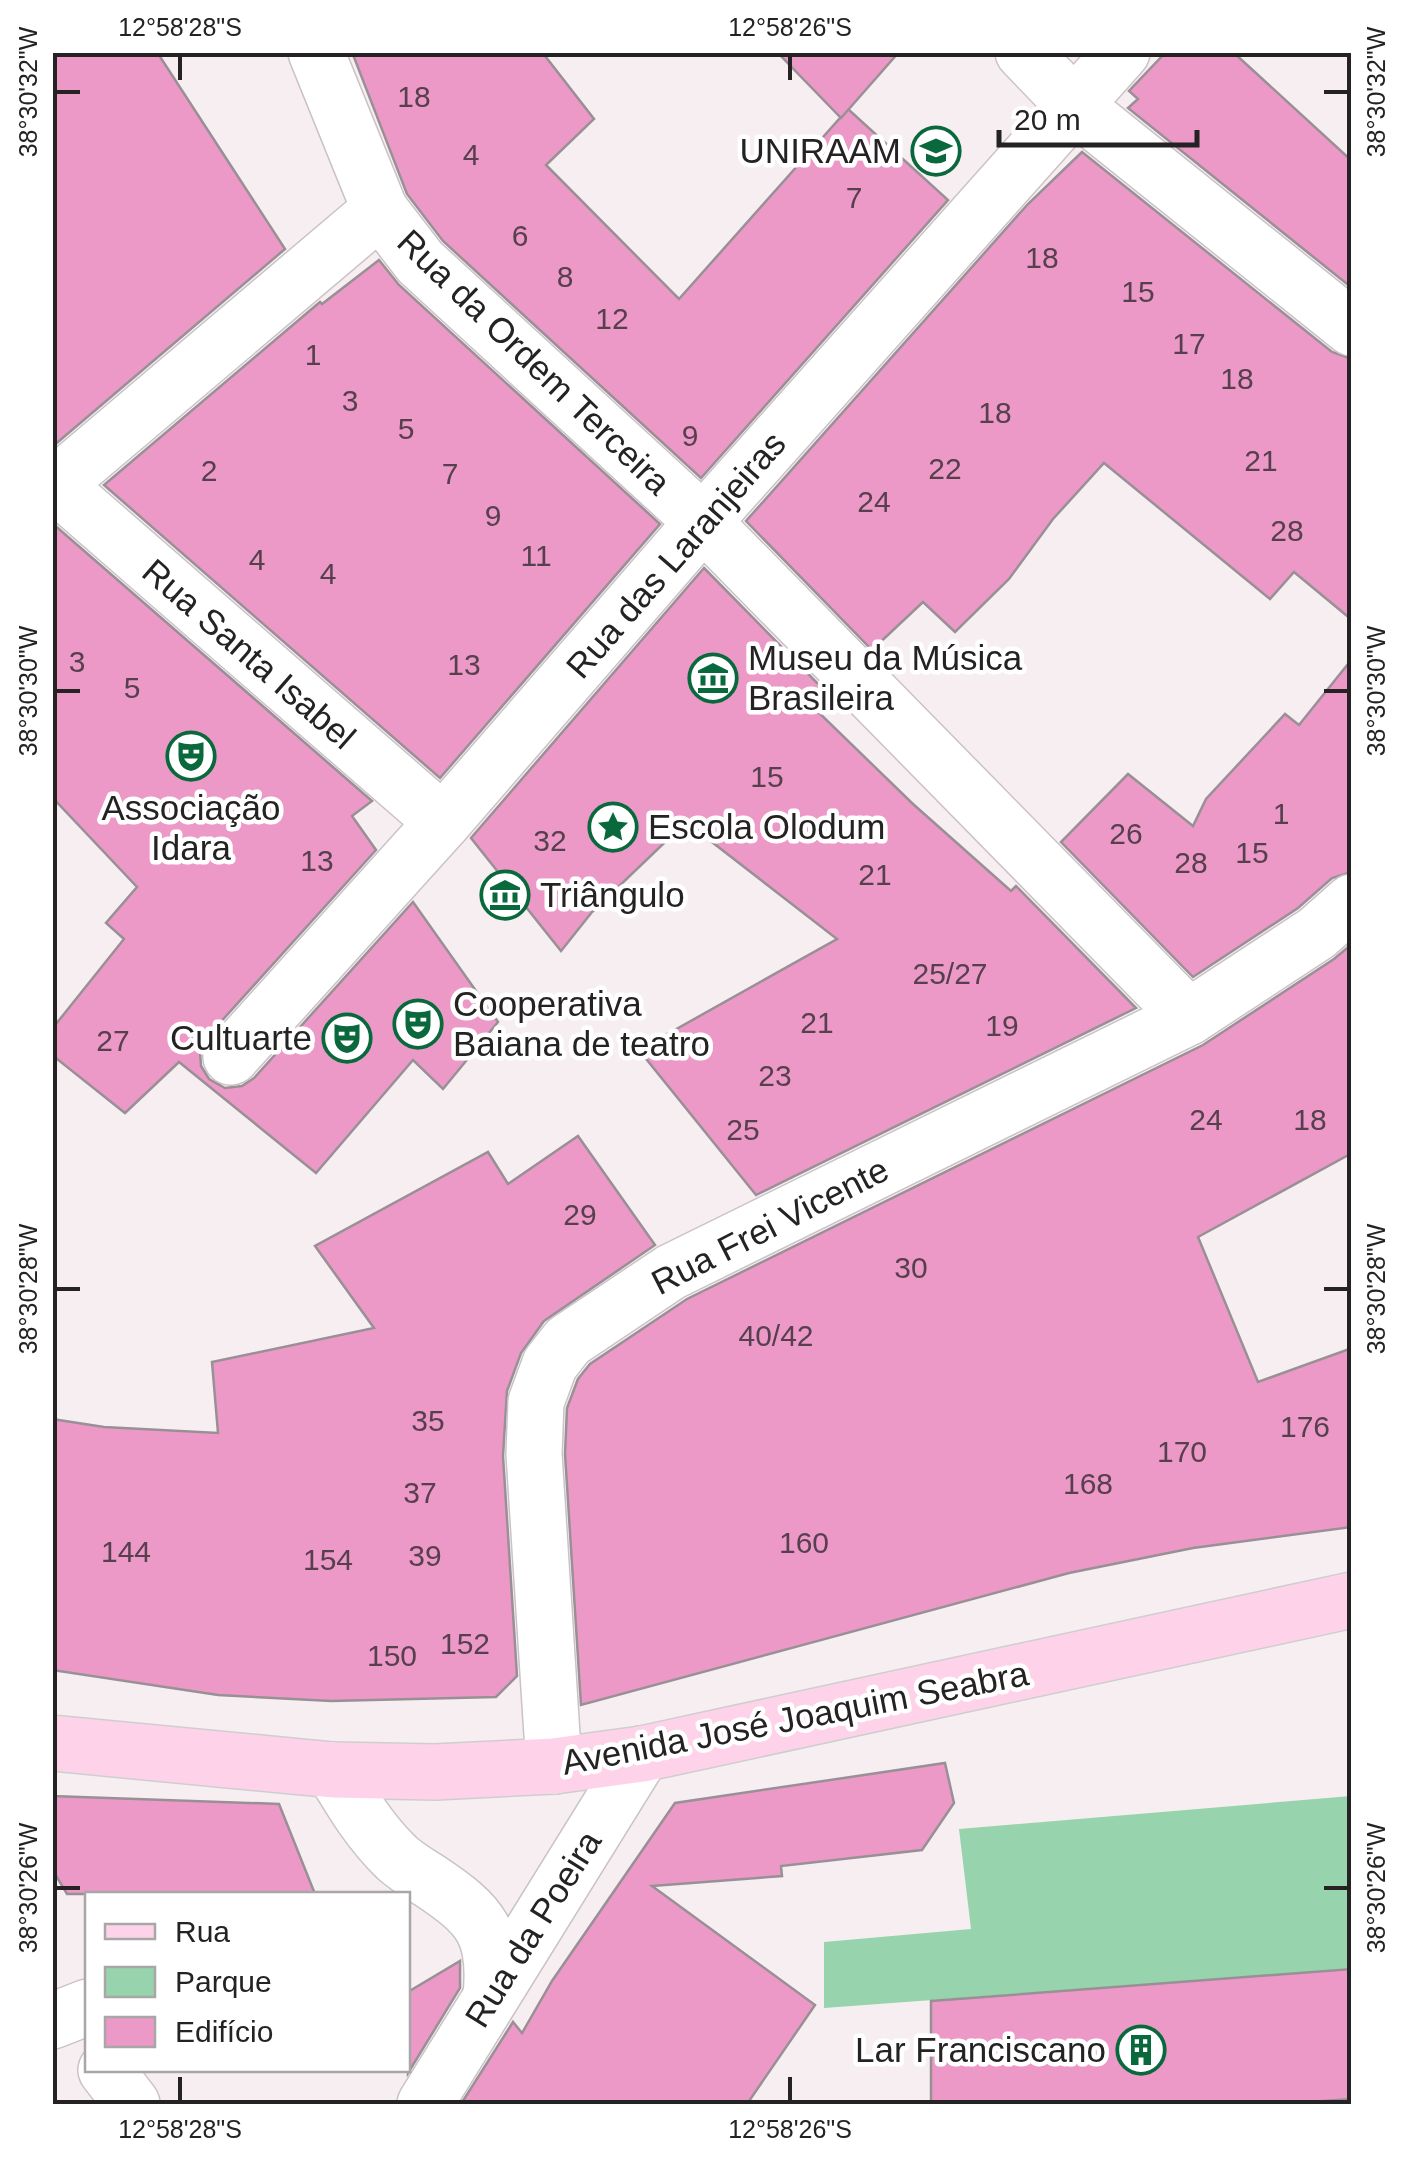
<svg xmlns="http://www.w3.org/2000/svg" width="1404" height="2157" viewBox="0 0 1404 2157" font-family="Helvetica,sans-serif">
  <style>
    .green { fill: #97d4ad }
    .building { fill: #ed99c8; stroke: #989094; stroke-width: 2.5 }
    .lines { fill: none; stroke-linecap: round; stroke-linejoin: round }
    .minor-casing { stroke: #cbc2c7; stroke-width: 58 }
    .major-casing { stroke: #cfcecf; stroke-width: 58 }
    .minor { stroke: #fff; stroke-width: 55 }
    .major { stroke: #fed3ea; stroke-width: 55 }
    .ticks { fill: none; stroke: #252224; stroke-width: 4 }
    .labels { text-anchor: middle; stroke-width: 9; stroke-linejoin: round; paint-order: stroke }
    .number-label { font-size: 30px; fill: #57404d }
    .poi-label { font-size: 35px; fill: #252224; stroke: #fff; text-anchor: start }
    .street-label { font-size: 35px; fill: #252224; stroke: #fff }
    .neatline { fill: none; stroke: #252224; stroke-width: 4 }
    .ticks-label { font-size: 25px; text-anchor: middle; fill: #252224 }
  </style>
  <rect width="100%" height="100%" fill="#f7eef2"/>
  <!-- green -->
  <polygon class="green" points="1351,1796 1351,1969 824,2008 824,1942 971,1929 959,1829"/>
  <!-- building -->
  <g class="building">
    <polygon points="52,52 157,52 285,249 52,447"/>
    <polygon points="352,52 542,52 594,119 546,165 679,299 848,109 948,200 701,478 443,241 407,194"/>
    <polygon points="777,52 899,52 841,118"/>
    <polygon points="1166,52 1233,52 1352,161 1352,288 1128,108 1138,99 1129,91"/>
    <polygon points="1082,152 1332,352 1352,359 1352,620 1294,572 1270,599 1104,463 1053,519 1009,579 955,632 923,602 872,650 746,521 1028,204"/>
    <polygon points="379,260 399,285 660,524 440,778 104,485 320,302 322,304"/>
    <polygon points="52,523 372,801 352,816 376,850 208,1036 200,1051 201,1066 209,1079 225,1088 242,1086 254,1078 413,902 498,1022 443,1089 413,1060 316,1173 179,1062 125,1113 52,1055 52,1029 124,939 106,923 137,887 52,797"/>
    <polygon points="704,568 826,692 812,706 913,804 1011,891 1016,886 1136,1008 756,1195 639,1050 837,939 686,822 592,912 561,951 471,838"/>
    <polygon points="1352,659 1352,872 1332,878 1298,908 1193,977 1061,842 1128,774 1193,826 1206,799 1285,714 1299,725"/>
    <polygon points="1352,944 1352,1153 1198,1237 1258,1382 1352,1348 1352,1527 1193,1548 1069,1573 581,1705 565,1454 567,1408 578,1379 590,1364 687,1299 1203,1045 1334,959"/>
    <polygon points="578,1136 655,1245 544,1321 521,1353 507,1391 503,1456 517,1676 496,1697 331,1701 218,1695 52,1670 52,1419 104,1427 218,1433 212,1362 374,1328 315,1246 488,1152 508,1184"/>
    <polygon points="945,1763 954,1803 922,1850 781,1866 782,1876 652,1886 815,2005 747,2104 461,2104 513,2022 522,2033 552,1981 675,1803"/>
    <polygon points="52,1796 279,1804 315,1894 67,1894 52,1869"/>
    <polygon points="460,1961 460,1988 408,2073 408,1992"/>
    <polygon points="1352,1969 1352,2099 1282,2104 931,2104 931,2001"/>
  </g>
  <g class="lines">
    <!-- minor casing -->
    <g class="minor-casing">
      <g id="minor">
        <polyline points="316,52 380,210 420,262 703,522 1189,1017"/>
        <polyline points="1023,52 1075,106 1352,328"/>
        <polyline points="56,485 443,822"/>
        <polyline points="52,488 380,210"/>
        <polyline points="231,1057 443,822 703,522 1122,52"/>
        <polyline points="554,1766 534,1454 536,1402 550,1364 568,1341 671,1272 1189,1017 1317,933 1352,902"/>
        <path d="M333,1770C352,1802 370,1832 397,1858C407,1867 419,1874 430,1881C481,1915 497,1933 491,1996"/>
        <polyline points="52,2021 88,2007"/>
        <polyline points="106,2070 132,2104"/>
        <polyline points="425,2104 642,1754"/>
      </g>
    </g>
    <!-- major casing -->
    <g class="major-casing">
      <polyline id="major" points="52,1743 333,1770 435,1772 554,1766 642,1754 1352,1600"/>
    </g>
    <!-- minor -->
    <use href="#minor" class="minor"/>
    <!-- major -->
    <use href="#major" class="major"/>
  </g>
  <!-- ticks -->
  <path class="ticks" d="M180,55V80M790,55V80M55,92H80M1324,92H1349M55,691H80M1324,691H1349M55,1289H80M1324,1289H1349M55,1888H80M1324,1888H1349M180,2077V2102M790,2077V2102"/>
  <!-- icons -->
  <defs>
    <g id="university-ring" transform="scale(2.5)"><circle r="9.5" fill="#fff" stroke="#09693d" stroke-width="1.5"/><path d="M0-5L7-2L0 1L-7-2ZM-4 1L0 2.5L4 1V4Q0 6-4 4Z" fill="#09693d"/></g>
    <g id="museum-ring" transform="scale(2.5)"><circle r="9.5" fill="#fff" stroke="#09693d" stroke-width="1.5"/><path d="M0-6L6-3V-2H-6V-3ZM-5-1h2V3h-2ZM-1-1h2V3h-2ZM3-1h2V3H3ZM-6 4H6V6H-6Z" fill="#09693d"/></g>
    <g id="theatre-ring" transform="scale(2.5)"><circle r="9.5" fill="#fff" stroke="#09693d" stroke-width="1.5"/><path d="M-5-5.5Q0-4 5-5.5V0Q5 5 0 6Q-5 5-5 0ZM-3.3-2.5H-1v1.5H-3.3ZM1-2.5H3.3v1.5H1ZM-2.8 1Q0 5.5 2.8 1Z" fill="#09693d"/></g>
    <g id="sight-ring" transform="scale(2.5)"><circle r="9.5" fill="#fff" stroke="#09693d" stroke-width="1.5"/><path d="M0-6L1.8-2.2L6-1.7L2.9 1.2L3.7 5.4L0 3.3L-3.7 5.4L-2.9 1.2L-6-1.7L-1.8-2.2Z" fill="#09693d"/></g>
    <g id="building-ring" transform="scale(2.5)"><circle r="9.5" fill="#fff" stroke="#09693d" stroke-width="1.5"/><path d="M-4-6H4V6H1V3H-1V6H-4ZM-2.5-4.3h1.7v1.8h-1.7ZM.8-4.3h1.7v1.8H.8ZM-2.5-1h1.7V.8h-1.7ZM.8-1h1.7V.8H.8Z" fill="#09693d"/></g>
  </defs>
  <g fill-rule="evenodd">
    <use href="#university-ring" x="936" y="151"/>
    <use href="#museum-ring" x="713" y="678"/>
    <use href="#theatre-ring" x="191" y="756"/>
    <use href="#sight-ring" x="613" y="827"/>
    <use href="#museum-ring" x="505" y="895"/>
    <use href="#theatre-ring" x="418" y="1024"/>
    <use href="#theatre-ring" x="347" y="1038"/>
    <use href="#building-ring" x="1141" y="2050"/>
  </g>
  <g class="labels">
    <!-- number labels -->
    <g class="number-label">
      <text x="414" y="107">18</text>
      <text x="471" y="165">4</text>
      <text x="854" y="208">7</text>
      <text x="520" y="246">6</text>
      <text x="1042" y="268">18</text>
      <text x="565" y="287">8</text>
      <text x="1138" y="302">15</text>
      <text x="612" y="329">12</text>
      <text x="1189" y="354">17</text>
      <text x="313" y="365">1</text>
      <text x="1237" y="389">18</text>
      <text x="350" y="411">3</text>
      <text x="995" y="423">18</text>
      <text x="406" y="439">5</text>
      <text x="690" y="446">9</text>
      <text x="1261" y="471">21</text>
      <text x="945" y="479">22</text>
      <text x="209" y="481">2</text>
      <text x="450" y="484">7</text>
      <text x="874" y="512">24</text>
      <text x="493" y="526">9</text>
      <text x="1287" y="541">28</text>
      <text x="536" y="566">11</text>
      <text x="257" y="570">4</text>
      <text x="328" y="584">4</text>
      <text x="77" y="672">3</text>
      <text x="464" y="675">13</text>
      <text x="132" y="698">5</text>
      <text x="767" y="787">15</text>
      <text x="1281" y="824">1</text>
      <text x="1126" y="844">26</text>
      <text x="550" y="851">32</text>
      <text x="1252" y="863">15</text>
      <text x="317" y="871">13</text>
      <text x="1191" y="873">28</text>
      <text x="875" y="885">21</text>
      <text x="950" y="984">25/27</text>
      <text x="817" y="1033">21</text>
      <text x="1002" y="1036">19</text>
      <text x="113" y="1051">27</text>
      <text x="775" y="1086">23</text>
      <text x="1206" y="1130">24</text>
      <text x="1310" y="1130">18</text>
      <text x="743" y="1140">25</text>
      <text x="580" y="1225">29</text>
      <text x="911" y="1278">30</text>
      <text x="776" y="1346">40/42</text>
      <text x="428" y="1431">35</text>
      <text x="1305" y="1437">176</text>
      <text x="1182" y="1462">170</text>
      <text x="1088" y="1494">168</text>
      <text x="420" y="1503">37</text>
      <text x="804" y="1553">160</text>
      <text x="126" y="1562">144</text>
      <text x="425" y="1566">39</text>
      <text x="328" y="1570">154</text>
      <text x="465" y="1654">152</text>
      <text x="392" y="1666">150</text>
    </g>
    <!-- poi labels -->
    <g class="poi-label">
      <text x="901" y="163" text-anchor="end">UNIRAAM</text>
      <text x="748" y="670">Museu da Música<tspan x="748" dy="40">Brasileira</tspan></text>
      <text x="191" y="820" text-anchor="middle">Associação<tspan x="191" dy="40">Idara</tspan></text>
      <text x="648" y="839">Escola Olodum</text>
      <text x="540" y="907">Triângulo</text>
      <text x="453" y="1016">Cooperativa<tspan x="453" dy="40">Baiana de teatro</tspan></text>
      <text x="312" y="1050" text-anchor="end">Cultuarte</text>
      <text x="1106" y="2062" text-anchor="end">Lar Franciscano</text>
    </g>
    <!-- street labels -->
    <g class="street-label">
      <text transform="translate(534 362) rotate(44)" y="12">Rua da Ordem Terceira</text>
      <text transform="translate(676 555) rotate(-49)" y="12">Rua das Laranjeiras</text>
      <text transform="translate(249 654) rotate(41)" y="12">Rua Santa Isabel</text>
      <text transform="translate(770 1226) rotate(-27)" y="12">Rua Frei Vicente</text>
      <text transform="translate(795 1718) rotate(-11)" y="12">Avenida José Joaquim Seabra</text>
      <text transform="translate(533 1929) rotate(-58)" y="12">Rua da Poeira</text>
    </g>
  </g>
  <!-- border -->
  <rect width="1404" height="2157" fill="none" stroke="#ffffff" stroke-width="110"/>
  <!-- legend -->
  <rect x="85" y="1892" width="325" height="180" fill="#ffffff" stroke="#a8a7a7" stroke-width="2.5"/>
  <rect x="105" y="1924" width="50" height="15" fill="#fed3ea" stroke="#a8a7a7" stroke-width="2.5"/>
  <text x="175" y="1942" font-size="30" fill="#252224">Rua</text>
  <rect x="105" y="1967" width="50" height="30" fill="#97d4ad" stroke="#a8a7a7" stroke-width="2.5"/>
  <text x="175" y="1992" font-size="30" fill="#252224">Parque</text>
  <rect x="105" y="2017" width="50" height="30" fill="#ed99c8" stroke="#a8a7a7" stroke-width="2.5"/>
  <text x="175" y="2042" font-size="30" fill="#252224">Edifício</text>
  <!-- scale -->
  <path d="M999 130v15h198v-15" fill="none" stroke="#252224" stroke-width="5"/>
  <text x="1014" y="130" font-size="30" fill="#252224" stroke="#ffffff" stroke-width="8" paint-order="stroke">20 m</text>
  <rect x="55" y="55" width="1294" height="2047" class="neatline"/>
  <g class="ticks-label">
    <text x="180" y="36">12°58'28"S</text>
    <text x="790" y="36">12°58'26"S</text>
    <text transform="translate(1376 92) rotate(-90)" y="9">38°30'32"W</text>
    <text transform="translate(28 92) rotate(-90)" y="9">38°30'32"W</text>
    <text transform="translate(28 691) rotate(-90)" y="9">38°30'30"W</text>
    <text transform="translate(1376 691) rotate(-90)" y="9">38°30'30"W</text>
    <text transform="translate(1376 1289) rotate(-90)" y="9">38°30'28"W</text>
    <text transform="translate(28 1289) rotate(-90)" y="9">38°30'28"W</text>
    <text transform="translate(1376 1888) rotate(-90)" y="9">38°30'26"W</text>
    <text transform="translate(28 1888) rotate(-90)" y="9">38°30'26"W</text>
    <text x="180" y="2138">12°58'28"S</text>
    <text x="790" y="2138">12°58'26"S</text>
  </g>
</svg>
